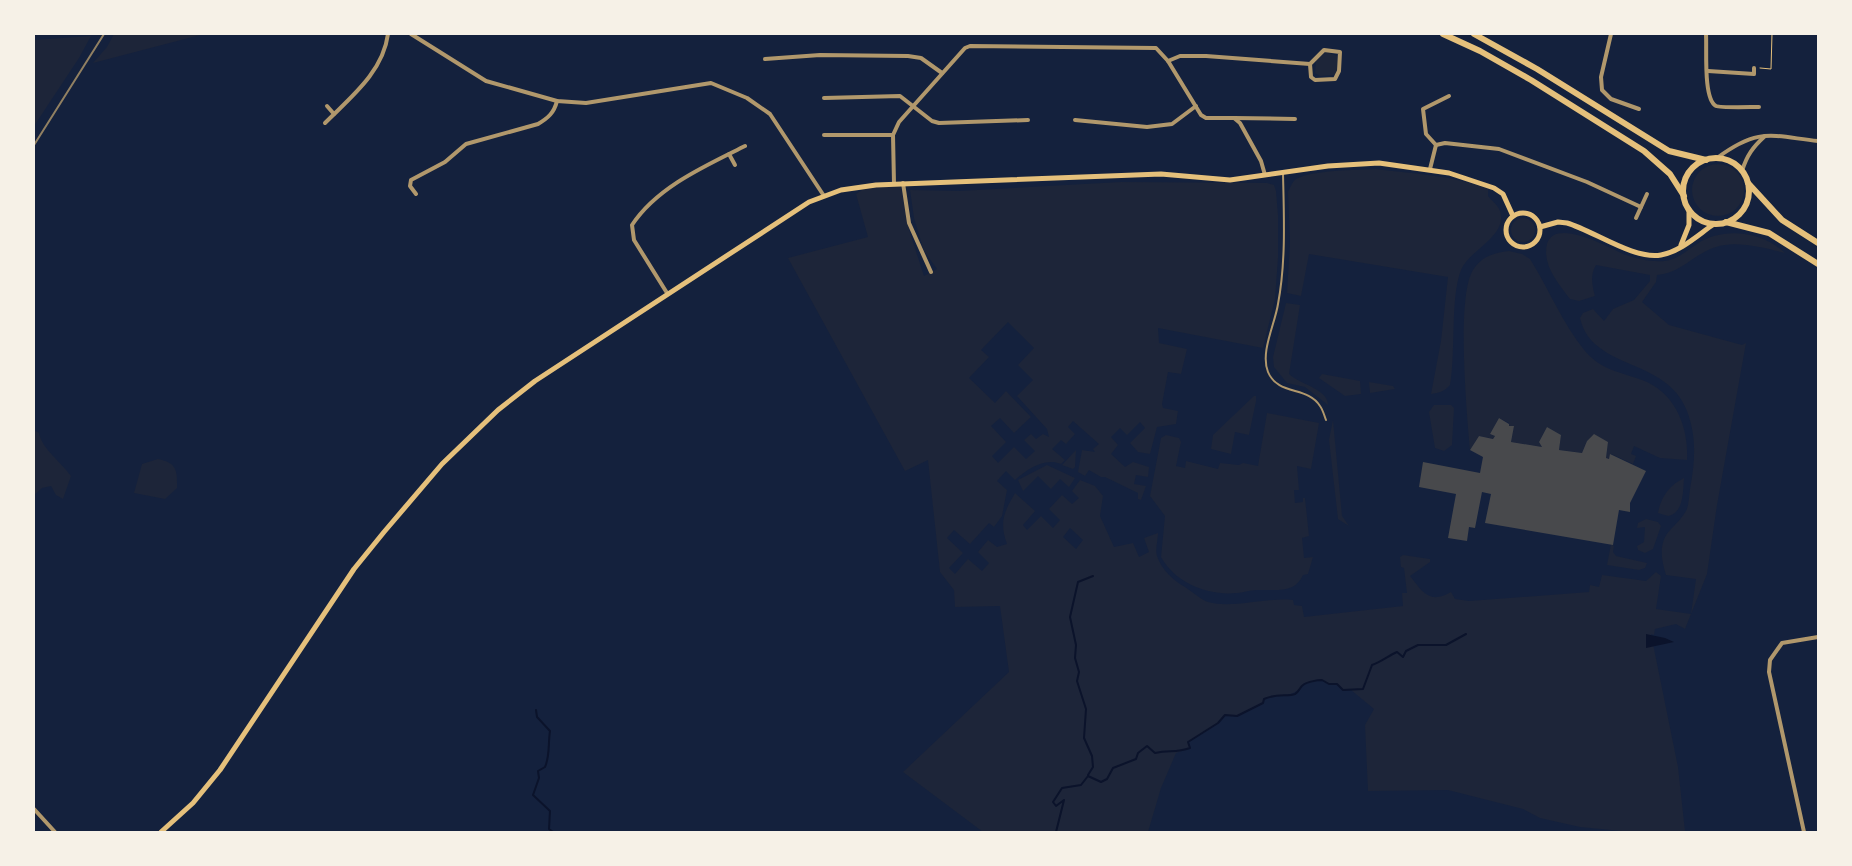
<svg xmlns="http://www.w3.org/2000/svg" width="1852" height="866" viewBox="0 0 1852 866" font-family="Figtree,sans-serif">
  <style>
    .green { fill: #1d2539; fill-rule: evenodd }
    .water { fill: #0b132b }
    .lines { fill: none; stroke-linecap: round; stroke-linejoin: round }
    .stream { stroke: #0b132b; stroke-width: 2 }
    .building { fill: #48494c }
    .path { stroke: #e5c07b; stroke-width: 1 }
    .service { stroke: #b1986c; stroke-width: 2 }
    .minor { stroke: #b1986c; stroke-width: 4 }
    .secondary { stroke: #e5c07b; stroke-width: 5 }
    .trunk { stroke: #e5c07b; stroke-width: 6 }
    .rail { stroke: #918062; stroke-width: 2 }
  </style>
  <rect width="100%" height="100%" fill="#14213d"/>
  <!-- green -->
  <g class="green">
    <polygon points="114,34 204,34 93,63 107,47"/>
    <polygon points="91,36 79,58 34,126 34,40"/>
    <polygon points="1326,52 1337,56 1337,70 1335,75 1320,76 1315,73 1316,60"/>
    <circle cx="1718" cy="190" r="26"/>
    <path d="M1376,169C1413,174 1453,175 1488,189V196C1491,200 1498,205 1500,211C1508,236 1469,250 1461,270C1450,298 1456,352 1450,385C1445,391 1439,393 1431,394L1441,341L1448,277L1309,254L1301,296L1287,293L1290,242L1288,192C1290,188 1292,182 1296,179C1312,170 1356,170 1376,169Z"/>
    <path d="M1121,182L1267,183L1274,185L1276,191L1278,215V258L1275,299L1263,348L1158,328L1159,343L1187,349L1181,374L1168,372L1162,404L1163,408L1178,411L1176,424L1157,427L1150,454L1138,452L1130,443L1145,428L1140,422L1127,435L1120,428L1111,437L1118,445L1111,454L1125,467L1133,462L1149,467L1148,477L1136,475L1134,484L1146,486L1141,500L1138,499V493L1105,477H1101L1089,470L1085,476L1078,472L1082,450L1095,452L1093,449L1099,444L1073,421L1068,427L1075,434L1066,444L1061,440L1052,449L1065,460L1061,464C1045,457 1027,469 1015,480L1006,471L997,481L1007,490L1002,516L994,527L989,523L970,544L954,530L947,538L963,553L949,568L955,574L968,559L982,571L989,563L978,552L988,540L997,547L1007,544C999,522 1004,512 1015,493L1035,511L1023,525L1027,530L1041,516L1053,528L1060,520L1049,509L1062,495L1072,504L1079,498L1072,491L1080,480L1095,486L1103,496L1100,516L1114,547L1133,543L1139,557L1149,552L1144,538L1158,533C1158,540 1155,549 1157,556C1161,569 1174,581 1185,587C1191,591 1202,600 1208,602C1233,609 1266,597 1293,600L1294,605L1302,606L1304,617L1403,606L1402,593H1407L1404,568L1401,567L1400,557L1403,555L1430,559V562L1410,576C1422,591 1429,605 1451,592L1455,599L1469,601L1589,592L1590,585L1599,587L1602,575L1646,581L1656,572L1661,576L1656,609L1691,614L1696,579L1666,575C1661,559 1658,542 1671,529C1676,524 1682,518 1686,511C1689,505 1689,496 1690,489C1695,461 1697,438 1687,411C1667,357 1592,371 1580,318L1583,313L1593,309L1604,321L1613,309L1634,300L1650,281V275L1596,265C1590,275 1592,285 1595,296L1579,301L1570,299C1558,283 1542,265 1547,244C1555,216 1611,249 1626,255C1638,259 1651,262 1664,261C1677,260 1686,251 1697,244C1724,226 1763,232 1785,253C1765,248 1736,240 1716,247C1693,254 1682,273 1657,275L1656,282L1642,302L1669,325L1742,345L1746,343L1717,505L1707,574L1685,629L1676,624L1655,629L1654,635L1651,634L1678,767L1685,831L1632,832L1580,827L1540,818L1523,809L1448,790L1368,791L1365,725L1374,709L1351,690H1343L1337,685L1329,684L1322,680L1304,683C1290,702 1283,690 1264,699L1263,703L1237,716L1225,715L1218,723L1188,742L1190,748L1176,753L1161,788L1148,832H983L903,772L1009,672L1000,606L955,607L954,590L940,572L928,460L905,471L788,258L868,237L856,194L862,190L876,187H901L910,233L924,276L937,269L924,251L914,218L910,190L959,191ZM1008,322L1034,348L1018,365L1033,380L1017,396L1047,429L1049,437L1043,434L1036,439L1031,434L1024,440L1035,451L1026,459L1014,447L998,463L992,456L1006,442L991,426L1000,418L1014,433L1031,417L1006,391L995,403L969,378L989,357L981,350ZM1070,528L1083,540L1076,549L1063,537Z"/>
    <circle cx="1523" cy="230" r="12"/>
    <path d="M1509,251L1522,254L1530,259C1549,289 1562,323 1585,351C1601,370 1620,372 1642,380C1675,392 1689,427 1687,460L1660,458L1634,446L1631,454L1636,456L1633,464L1611,454L1609,459L1606,458L1608,442L1594,435L1587,441L1582,453L1559,450L1561,435L1547,427L1539,442L1542,447L1511,442L1514,426H1509V423L1499,418L1490,434L1495,436L1493,439L1479,436L1470,450C1467,415 1456,297 1473,270C1482,256 1494,253 1509,251Z"/>
    <path d="M1286,303L1300,305L1289,374C1299,384 1328,389 1328,405L1305,387L1287,383L1274,367L1273,357Z"/>
    <polygon points="1322,374 1360,381 1361,394 1345,396 1319,378"/>
    <polygon points="1369,382 1393,386 1395,389 1370,393"/>
    <polygon points="1254,396 1256,396 1256,401 1249,435 1235,432 1231,454 1211,449 1213,435"/>
    <polygon points="1434,405 1451,405 1454,408 1452,445 1444,451 1435,448 1429,412"/>
    <path d="M1267,413L1319,423L1311,469L1297,466L1299,490H1294L1295,503L1303,502V498H1305L1309,536L1302,538L1304,558L1313,557L1308,574L1303,575C1294,595 1274,589 1256,590C1249,590 1243,593 1237,593C1208,596 1175,583 1161,557L1165,516L1150,496L1161,438L1166,435L1179,438L1181,442L1176,466L1185,468L1186,461L1218,469L1220,463L1239,465L1243,463L1258,466Z"/>
    <polygon points="1333,420 1342,516 1349,526 1338,519 1329,440"/>
    <path d="M34,430L39,433C42,449 61,462 71,476L63,499L56,495L51,486L42,488L34,495Z"/>
    <polygon points="1076,450 1075,467 1073,469 1062,465"/>
    <path d="M158,459C177,463 177,470 177,488L165,499L134,493L142,464Z"/>
    <polygon points="1047,465 1075,478 1069,487 1060,479 1051,489 1038,476 1023,491 1018,480"/>
    <path d="M1684,478C1683,491 1684,513 1668,516L1658,513C1661,496 1670,485 1684,478Z"/>
    <polygon points="1646,519 1658,522 1661,526 1653,549 1645,553 1638,550 1637,546 1644,542 1645,527 1637,528 1638,523"/>
    <polygon points="1611,544 1614,546 1613,552 1616,556 1647,563 1645,568 1639,570 1607,565"/>
  </g>
  <!-- water -->
  <polygon class="water" points="1646,634 1665,638 1674,642 1646,648"/>
  <g class="lines">
    <!-- stream -->
    <g class="stream">
      <path d="M536,710L537,717L550,731C548,744 550,756 545,767L538,771L539,778L533,795L550,811L549,829L553,832"/>
      <polyline points="1088,775 1093,767 1092,756 1084,738 1086,709 1077,681 1079,672 1075,658 1076,645 1070,617 1078,582 1093,576"/>
      <path d="M1056,832L1064,800L1056,806L1053,802L1062,788L1081,785L1088,776L1101,782L1107,779L1113,768L1136,759L1138,753L1147,746L1155,753C1170,750 1176,753 1190,748L1188,742L1218,723L1225,715L1237,716L1263,703L1264,699C1276,693 1288,697 1295,694C1299,692 1300,687 1303,685C1307,682 1317,680 1322,680L1329,684H1337L1343,690L1363,689L1372,665C1381,662 1388,656 1397,652L1403,657L1406,651L1418,645H1446L1466,634"/>
    </g>
  </g>
  <!-- building -->
  <polygon class="building" points="1499,418 1509,424 1509,426 1514,426 1511,442 1542,447 1539,442 1547,427 1561,435 1559,450 1582,453 1587,441 1594,434 1608,442 1606,458 1609,459 1610,454 1646,471 1630,503 1630,512 1619,510 1613,545 1485,523 1491,494 1482,492 1475,528 1469,527 1467,541 1448,538 1456,494 1419,487 1423,462 1480,473 1483,457 1470,450 1479,436 1493,439 1495,436 1490,434"/>
  <g class="lines">
    <!-- path -->
    <polyline class="path" points="1760,68 1771,69 1772,34"/>
    <!-- service -->
    <path class="service" d="M1283,174C1284,217 1286,262 1278,304C1275,324 1260,352 1268,372C1278,396 1308,386 1320,406C1323,410 1324,415 1326,420"/>
    <!-- minor -->
    <g class="minor">
      <polyline points="411,34 486,81 557,101 586,103 711,83 747,98 770,114 824,196"/>
      <polyline points="1611,34 1601,77 1602,90 1611,99 1639,109"/>
      <path d="M1706,34C1707,49 1703,99 1716,106C1721,108 1750,107 1759,107"/>
      <polygon points="1324,50 1340,52 1339,71 1335,79 1315,80 1311,77 1310,64"/>
      <polyline points="765,59 820,55 908,56 921,58 942,73"/>
      <polyline points="1168,61 1180,56 1206,56 1310,64"/>
      <polyline points="1708,71 1754,74 1754,68"/>
      <polyline points="824,98 900,96 932,121 939,123 1028,120"/>
      <polyline points="327,106 334,114"/>
      <polyline points="1234,118 1295,119"/>
      <polyline points="1075,120 1147,127 1172,124 1196,106"/>
      <path d="M325,123C351,97 383,72 388,34"/>
      <polyline points="824,135 893,135"/>
      <polyline points="1436,145 1426,134 1423,109 1449,96"/>
      <polyline points="729,154 735,165"/>
      <path d="M1717,158C1759,127 1771,136 1818,141"/>
      <polyline points="1430,169 1436,145 1445,143 1499,149 1587,182 1641,207"/>
      <path d="M1742,171C1747,155 1753,147 1765,136"/>
      <polyline points="903,183 909,223 931,272"/>
      <polyline points="894,184 893,135 899,122 965,48 970,46 1156,48 1168,61 1201,115 1206,118 1234,118 1240,123 1261,161 1265,175"/>
      <path d="M416,194L410,186L411,180L445,162L466,144L538,124C548,118 554,113 557,101"/>
      <polyline points="1636,218 1647,194"/>
      <path d="M667,293L634,240L632,225C657,187 705,166 745,146"/>
      <polyline points="34,809 55,832"/>
      <polyline points="1804,832 1769,672 1770,660 1782,643 1818,637"/>
    </g>
    <!-- secondary -->
    <g class="secondary">
      <circle cx="1523" cy="230" r="17"/>
      <path d="M1540,227L1558,222L1567,223C1594,231 1634,260 1661,255C1680,252 1699,234 1714,224"/>
      <polyline points="1681,245 1689,225 1689,209"/>
      <polyline points="161,832 193,803 220,770 354,569 384,532 442,464 498,410 535,381 809,202 841,190 876,185 1161,174 1230,180 1328,166 1379,163 1449,173 1494,188 1503,194 1513,216"/>
    </g>
    <!-- trunk -->
    <g class="trunk">
      <polyline points="1443,34 1480,51 1531,80 1644,151 1670,174 1684,196"/>
      <polyline points="1474,34 1537,69 1669,151 1706,160"/>
      <circle cx="1716" cy="191" r="33"/>
      <polyline points="1748,183 1782,220 1818,243"/>
      <polyline points="1726,222 1769,233 1818,264"/>
    </g>
    <!-- rail -->
    <polyline class="rail" points="34,145 104,34"/>
  </g>
  <!-- border -->
  <rect width="1852" height="866" fill="none" stroke="#f6f1e7" stroke-width="70"/>
</svg>
